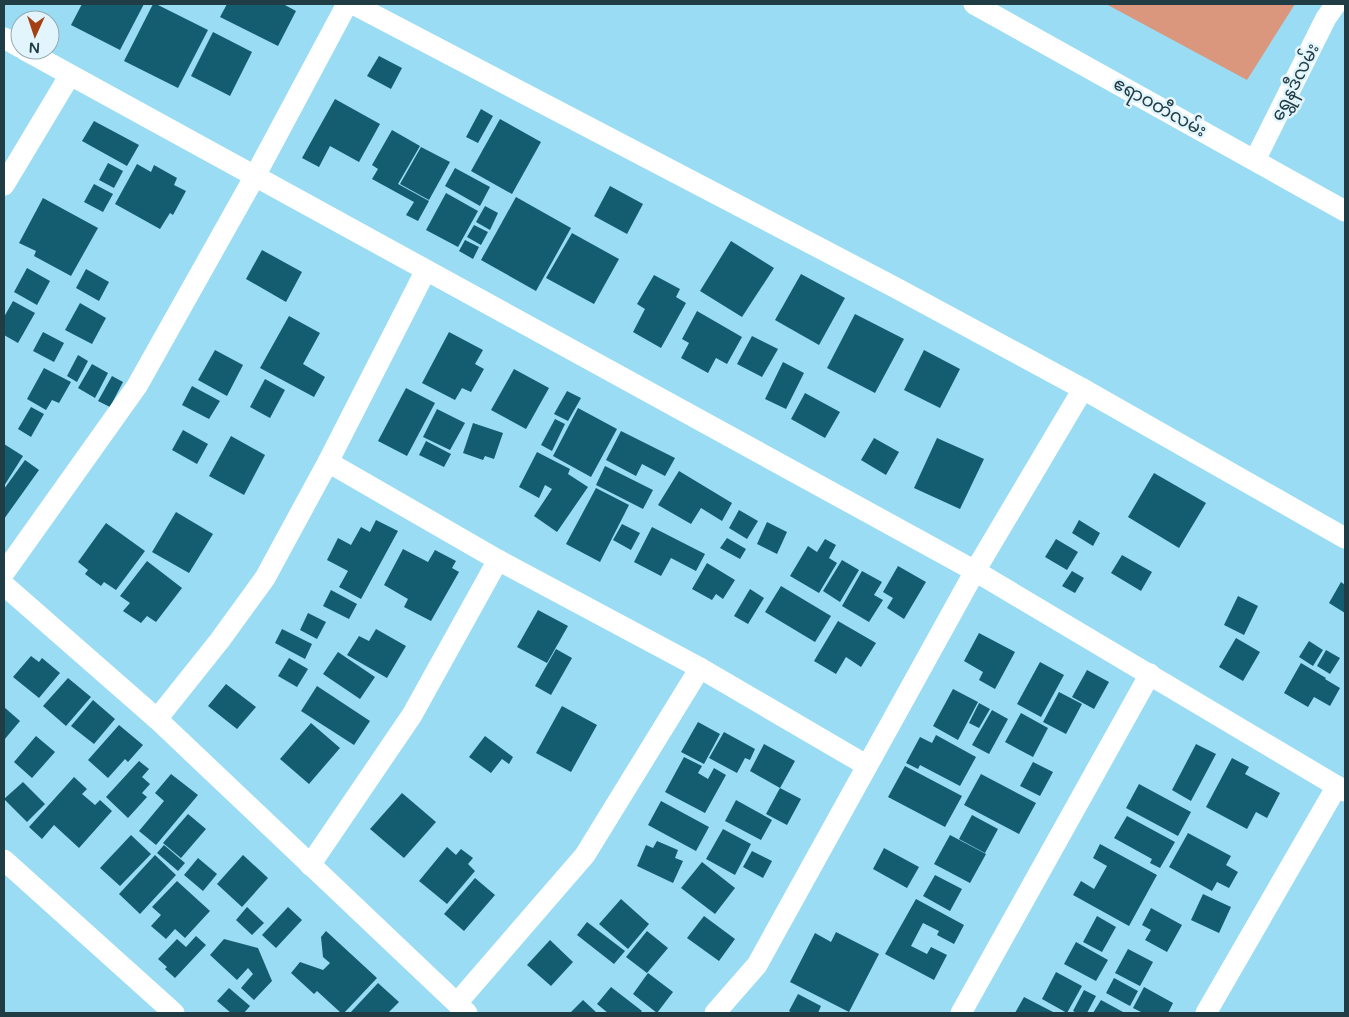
<svg xmlns="http://www.w3.org/2000/svg" width="1349" height="1017" viewBox="0 0 1349 1017" font-family="'Varela Round','Noto Sans Myanmar',sans-serif">
  <style>
    .green { fill: #da977e }
    .building { fill: #145d71 }
    .lines { fill: none; stroke-linecap: round; stroke-linejoin: round }
    .minor { stroke: #fff; stroke-width: 21 }
    .labels { text-anchor: middle; stroke-width: 5; stroke-linejoin: round; paint-order: stroke }
    .street-label { font-size: 18px; fill: #203c45; stroke: #e2f5fc }
  </style>
  <rect width="100%" height="100%" fill="#99dcf3"/>
  <!-- green -->
  <polygon class="green" points="1106,4 1295,4 1247,80"/>
  <!-- building -->
  <g class="building">
    <polygon points="82,4 144,4 120,50 71,25"/>
    <polygon points="153,4 156,4 208,30 178,88 124,61"/>
    <polygon points="227,4 283,4 296,11 278,46 220,17"/>
    <polygon points="213,32 252,52 230,96 191,76"/>
    <polygon points="379,56 402,68 391,89 367,76"/>
    <polygon points="335,99 380,124 359,162 330,146 319,167 302,158"/>
    <polygon points="481,109 493,116 478,143 466,137"/>
    <polygon points="500,119 541,142 512,194 471,171"/>
    <polygon points="94,121 139,145 127,166 82,141"/>
    <polygon points="392,130 420,146 398,184 429,201 418,221 406,215 414,202 372,179 378,169 372,165"/>
    <polygon points="421,147 450,162 429,200 400,184"/>
    <polygon points="108,163 123,171 114,188 99,180"/>
    <polygon points="137,164 151,172 154,165 177,178 174,185 186,191 173,215 170,213 160,229 115,204"/>
    <polygon points="455,168 490,187 480,206 445,186"/>
    <polygon points="94,184 113,194 103,212 84,202"/>
    <polygon points="610,186 643,204 627,234 594,216"/>
    <polygon points="446,193 478,211 458,247 426,230"/>
    <polygon points="516,197 571,228 536,291 481,260"/>
    <polygon points="43,198 98,228 71,276 34,256 36,251 19,243"/>
    <polygon points="485,206 498,213 490,230 476,222"/>
    <polygon points="474,225 488,232 481,245 467,237"/>
    <polygon points="572,233 619,259 594,304 546,278"/>
    <polygon points="465,240 479,247 473,259 459,251"/>
    <polygon points="731,241 774,268 742,317 700,291"/>
    <polygon points="262,250 302,272 286,302 246,279"/>
    <polygon points="27,268 50,281 37,305 14,292"/>
    <polygon points="86,269 109,282 99,301 76,288"/>
    <polygon points="801,274 845,298 819,345 775,320"/>
    <polygon points="654,275 680,289 676,297 686,303 661,348 633,332 645,309 637,304"/>
    <polygon points="13,301 35,313 18,343 4,335 4,317"/>
    <polygon points="80,303 106,318 92,344 65,330"/>
    <polygon points="697,311 742,337 727,364 716,358 708,373 681,358 689,343 682,339"/>
    <polygon points="855,314 904,339 875,393 827,368"/>
    <polygon points="289,316 320,333 303,364 325,377 314,397 260,368"/>
    <polygon points="43,332 64,343 54,362 33,351"/>
    <polygon points="449,332 483,350 475,364 484,369 471,392 462,388 455,400 422,383"/>
    <polygon points="752,336 778,349 762,377 737,364"/>
    <polygon points="215,350 243,365 227,396 198,380"/>
    <polygon points="924,350 960,369 940,408 904,390"/>
    <polygon points="78,355 88,361 77,382 67,376"/>
    <polygon points="783,362 804,373 786,409 765,399"/>
    <polygon points="92,364 108,373 95,398 78,388"/>
    <polygon points="44,368 71,382 59,403 52,400 46,410 27,399"/>
    <polygon points="514,369 549,388 526,429 491,410"/>
    <polygon points="112,376 123,382 110,407 98,401"/>
    <polygon points="265,379 285,390 270,418 250,407"/>
    <polygon points="192,386 220,401 209,419 182,405"/>
    <polygon points="406,388 435,403 407,456 378,441"/>
    <polygon points="567,391 581,398 568,421 554,414"/>
    <polygon points="805,393 840,412 825,438 791,419"/>
    <polygon points="31,407 44,414 31,437 18,429"/>
    <polygon points="578,408 617,429 591,477 553,456"/>
    <polygon points="437,409 465,423 450,450 423,437"/>
    <polygon points="555,419 565,424 552,451 541,445"/>
    <polygon points="473,423 503,433 494,459 485,456 483,460 463,453"/>
    <polygon points="183,430 208,444 197,464 172,450"/>
    <polygon points="621,431 675,458 665,476 642,464 636,476 606,460"/>
    <polygon points="231,436 265,455 244,495 209,476"/>
    <polygon points="874,438 899,452 886,475 861,460"/>
    <polygon points="937,438 984,459 960,509 914,488"/>
    <polygon points="426,441 451,454 444,467 419,455"/>
    <polygon points="4,444 23,456 4,486"/>
    <polygon points="537,452 570,469 568,474 588,487 557,532 534,516 552,489 545,485 539,498 519,487"/>
    <polygon points="25,460 39,470 4,519 4,489"/>
    <polygon points="605,466 653,490 643,509 596,485"/>
    <polygon points="679,471 732,503 722,521 701,508 691,524 658,505"/>
    <polygon points="1154,473 1206,503 1179,548 1128,517"/>
    <polygon points="596,488 629,505 600,562 566,544"/>
    <polygon points="739,510 758,521 747,539 729,528"/>
    <polygon points="176,512 213,534 189,573 152,552"/>
    <polygon points="376,520 398,531 361,599 339,587 348,571 327,560 338,538 351,545 361,527 370,532"/>
    <polygon points="1079,520 1100,533 1093,546 1072,533"/>
    <polygon points="767,522 787,532 777,554 757,544"/>
    <polygon points="106,523 145,551 116,590 104,582 101,586 85,574 88,570 78,562"/>
    <polygon points="622,524 640,533 631,550 613,540"/>
    <polygon points="652,527 705,554 696,571 671,558 661,576 634,562"/>
    <polygon points="727,538 746,549 740,559 720,548"/>
    <polygon points="825,539 836,545 829,558 837,563 819,593 790,576 808,546 817,552"/>
    <polygon points="1056,539 1078,552 1067,570 1045,557"/>
    <polygon points="403,549 428,562 435,550 456,561 452,568 459,572 431,621 404,607 408,599 384,585"/>
    <polygon points="1122,555 1152,572 1141,591 1111,573"/>
    <polygon points="842,560 859,570 840,602 823,591"/>
    <polygon points="147,561 182,588 156,622 147,616 141,623 123,611 130,603 120,596"/>
    <polygon points="707,563 735,580 723,599 716,594 712,600 692,589"/>
    <polygon points="898,566 926,582 904,619 887,608 893,598 883,592"/>
    <polygon points="862,571 882,582 874,595 883,600 869,622 842,606"/>
    <polygon points="1072,571 1084,578 1075,593 1062,586"/>
    <polygon points="1341,582 1345,585 1345,613 1329,603"/>
    <polygon points="781,586 831,616 815,642 765,612"/>
    <polygon points="750,589 764,598 748,624 734,616"/>
    <polygon points="331,590 357,604 349,619 323,606"/>
    <polygon points="1238,596 1258,606 1244,635 1224,625"/>
    <polygon points="538,610 568,626 547,663 517,647"/>
    <polygon points="308,613 326,622 317,639 300,630"/>
    <polygon points="838,621 876,643 861,667 846,657 836,674 814,661"/>
    <polygon points="282,629 312,644 305,659 275,643"/>
    <polygon points="376,629 406,646 387,678 347,655 359,636 369,641"/>
    <polygon points="979,633 1015,652 995,689 979,680 983,672 964,661"/>
    <polygon points="1236,638 1260,652 1243,681 1219,667"/>
    <polygon points="1309,641 1323,650 1313,666 1299,657"/>
    <polygon points="556,649 572,658 551,695 535,686"/>
    <polygon points="1326,650 1340,658 1330,674 1317,666"/>
    <polygon points="338,652 375,677 360,699 323,674"/>
    <polygon points="31,656 39,662 42,658 60,673 39,698 13,677"/>
    <polygon points="289,658 308,669 297,687 278,676"/>
    <polygon points="1040,662 1064,675 1041,717 1017,704"/>
    <polygon points="1301,663 1326,678 1325,679 1340,688 1330,706 1314,697 1308,707 1284,693"/>
    <polygon points="1087,670 1109,682 1094,709 1072,697"/>
    <polygon points="68,678 91,697 66,726 43,706"/>
    <polygon points="226,684 256,707 237,729 208,706"/>
    <polygon points="317,686 370,721 354,745 301,711"/>
    <polygon points="953,689 978,702 958,740 933,726"/>
    <polygon points="1059,692 1082,704 1066,734 1043,722"/>
    <polygon points="93,700 115,719 94,744 71,726"/>
    <polygon points="979,703 990,709 979,728 969,723"/>
    <polygon points="562,706 597,725 571,772 536,753"/>
    <polygon points="4,707 20,721 4,740"/>
    <polygon points="992,710 1008,719 989,754 972,745"/>
    <polygon points="1021,713 1048,728 1033,757 1005,742"/>
    <polygon points="698,722 720,734 704,764 681,752"/>
    <polygon points="311,723 340,748 309,784 280,759"/>
    <polygon points="119,725 143,745 128,762 125,759 108,778 88,760"/>
    <polygon points="724,732 755,749 750,760 745,758 737,773 709,758"/>
    <polygon points="936,735 976,757 960,786 920,765 918,769 906,763 920,737 932,743"/>
    <polygon points="36,736 55,752 32,778 14,762"/>
    <polygon points="485,736 513,757 509,764 502,759 491,773 469,757"/>
    <polygon points="764,744 795,761 780,788 801,799 787,825 766,814 780,788 750,771"/>
    <polygon points="1196,744 1216,754 1191,801 1172,790"/>
    <polygon points="684,757 702,766 698,773 708,779 714,768 726,775 705,813 665,792"/>
    <polygon points="1232,758 1249,767 1245,774 1280,793 1267,818 1256,812 1247,829 1206,807"/>
    <polygon points="139,761 149,769 142,777 150,784 142,793 147,797 128,818 106,797"/>
    <polygon points="1033,762 1053,772 1040,796 1020,786"/>
    <polygon points="905,766 962,796 945,827 888,797"/>
    <polygon points="171,774 198,795 156,845 139,831 164,801 155,793"/>
    <polygon points="981,774 1036,803 1019,834 964,805"/>
    <polygon points="74,777 87,789 82,794 95,805 100,800 112,811 79,848 54,825 42,839 29,827"/>
    <polygon points="23,782 45,804 27,822 4,799"/>
    <polygon points="1139,784 1191,812 1178,836 1126,808"/>
    <polygon points="402,793 436,822 404,858 370,829"/>
    <polygon points="736,800 772,820 761,840 725,821"/>
    <polygon points="661,801 709,827 696,851 648,825"/>
    <polygon points="188,814 206,829 181,858 163,843"/>
    <polygon points="972,815 998,829 985,853 959,839"/>
    <polygon points="1127,816 1175,842 1160,868 1150,863 1152,859 1114,838"/>
    <polygon points="723,829 751,844 735,875 706,859"/>
    <polygon points="1188,833 1231,856 1226,865 1238,872 1229,888 1217,882 1212,891 1169,867"/>
    <polygon points="131,835 151,854 120,886 100,868"/>
    <polygon points="950,835 986,854 970,883 934,864"/>
    <polygon points="657,841 678,850 675,858 683,861 673,883 637,866 646,845 653,848"/>
    <polygon points="1100,844 1157,875 1129,926 1073,895 1081,881 1094,889 1107,866 1093,858"/>
    <polygon points="164,845 185,863 178,871 157,853"/>
    <polygon points="447,847 456,855 461,849 473,858 468,864 475,871 447,904 419,881"/>
    <polygon points="884,848 919,867 907,888 873,869"/>
    <polygon points="752,851 772,861 763,878 743,867"/>
    <polygon points="155,855 176,875 140,914 119,894"/>
    <polygon points="243,855 268,878 242,907 217,884"/>
    <polygon points="198,858 217,874 203,891 184,875"/>
    <polygon points="702,862 735,888 715,914 681,888"/>
    <polygon points="935,875 962,889 950,911 923,896"/>
    <polygon points="475,878 495,895 464,931 444,914"/>
    <polygon points="177,881 210,911 185,938 175,929 166,939 151,926 161,915 152,907"/>
    <polygon points="1203,894 1231,907 1219,933 1191,920"/>
    <polygon points="621,899 649,924 628,949 599,924"/>
    <polygon points="916,899 964,925 954,944 937,935 939,931 923,923 911,946 927,954 931,947 947,955 934,980 885,954"/>
    <polygon points="247,907 264,923 252,935 236,920"/>
    <polygon points="288,907 302,920 276,948 262,935"/>
    <polygon points="1151,908 1182,925 1167,952 1145,940 1151,930 1142,925"/>
    <polygon points="704,916 735,939 719,961 687,938"/>
    <polygon points="1097,916 1116,927 1102,952 1083,942"/>
    <polygon points="587,922 625,951 614,964 577,935"/>
    <polygon points="326,931 377,978 344,1013 341,1013 317,991 314,994 291,973 300,962 323,970 330,963 323,957 321,937"/>
    <polygon points="647,931 668,948 647,973 626,957"/>
    <polygon points="836,932 879,954 849,1012 790,982 815,933 831,942"/>
    <polygon points="196,936 206,945 175,978 165,969 167,967 158,959 177,939 186,947"/>
    <polygon points="224,939 258,948 272,981 254,1000 241,988 253,974 248,968 237,980 210,955"/>
    <polygon points="550,940 573,962 551,986 527,965"/>
    <polygon points="1076,942 1108,960 1096,981 1064,964"/>
    <polygon points="1128,949 1153,962 1140,986 1115,973"/>
    <polygon points="1056,972 1082,986 1067,1013 1042,999"/>
    <polygon points="648,973 673,992 657,1013 633,994"/>
    <polygon points="1114,978 1138,991 1130,1006 1106,993"/>
    <polygon points="378,983 399,1002 388,1013 350,1013"/>
    <polygon points="611,987 642,1011 640,1013 608,1013 597,1004"/>
    <polygon points="1144,987 1173,1003 1168,1013 1143,1013 1133,1008"/>
    <polygon points="229,988 250,1006 244,1013 231,1013 217,1001"/>
    <polygon points="1084,990 1096,996 1087,1013 1077,1013 1073,1011"/>
    <polygon points="798,994 821,1006 818,1013 792,1013 789,1011"/>
    <polygon points="1024,997 1055,1013 1015,1013"/>
    <polygon points="583,1000 597,1013 570,1013"/>
    <polygon points="1101,1000 1123,1012 1122,1013 1093,1013"/>
  </g>
  <g class="lines">
    <!-- minor -->
    <g class="minor">
      <polyline points="353,4 898,289 1083,389 1345,538"/>
      <polyline points="974,4 1345,211"/>
      <polyline points="4,38 20,47"/>
      <polyline points="25,50 975,571 1345,791"/>
      <polyline points="1255,160 1326,18 1336,4"/>
      <polyline points="4,185 70,75"/>
      <polyline points="328,462 498,560 700,668 866,765"/>
      <polyline points="4,573 137,386 255,176 347,4"/>
      <polyline points="4,585 157,719 467,1013"/>
      <polyline points="157,719 220,640 265,578 328,462 426,270"/>
      <polyline points="4,860 174,1013"/>
      <polyline points="310,865 412,715 498,560"/>
      <polyline points="457,1003 585,855 700,668"/>
      <polyline points="715,1013 757,965 975,571 1083,389"/>
      <polyline points="961,1013 1150,674"/>
      <polyline points="1206,1013 1337,786"/>
    </g>
  </g>
  <g class="labels">
    <!-- street labels -->
    <g class="street-label">
      <text transform="translate(1295 82) rotate(-63)" y="6">ရွှေနဒီလမ်း</text>
      <text transform="translate(1160 107) rotate(29)" y="6">ဧရာဝတီလမ်း</text>
    </g>
  </g>
  <!-- border -->
  <rect width="1349" height="1017" fill="none" stroke="#203c45" stroke-width="10"/>
  <!-- north arrow -->
  <g transform="translate(35 35) rotate(183)"><circle r="24" fill="#e2f5fc" stroke="#94abb3"/>
  <path d="M0-4L9 19L0 12L-9 19Z" fill="#a54013"/>
  <text y="-8" font-size="14" font-weight="bold" text-anchor="middle" fill="#203c45">N</text>
  </g>
</svg>
